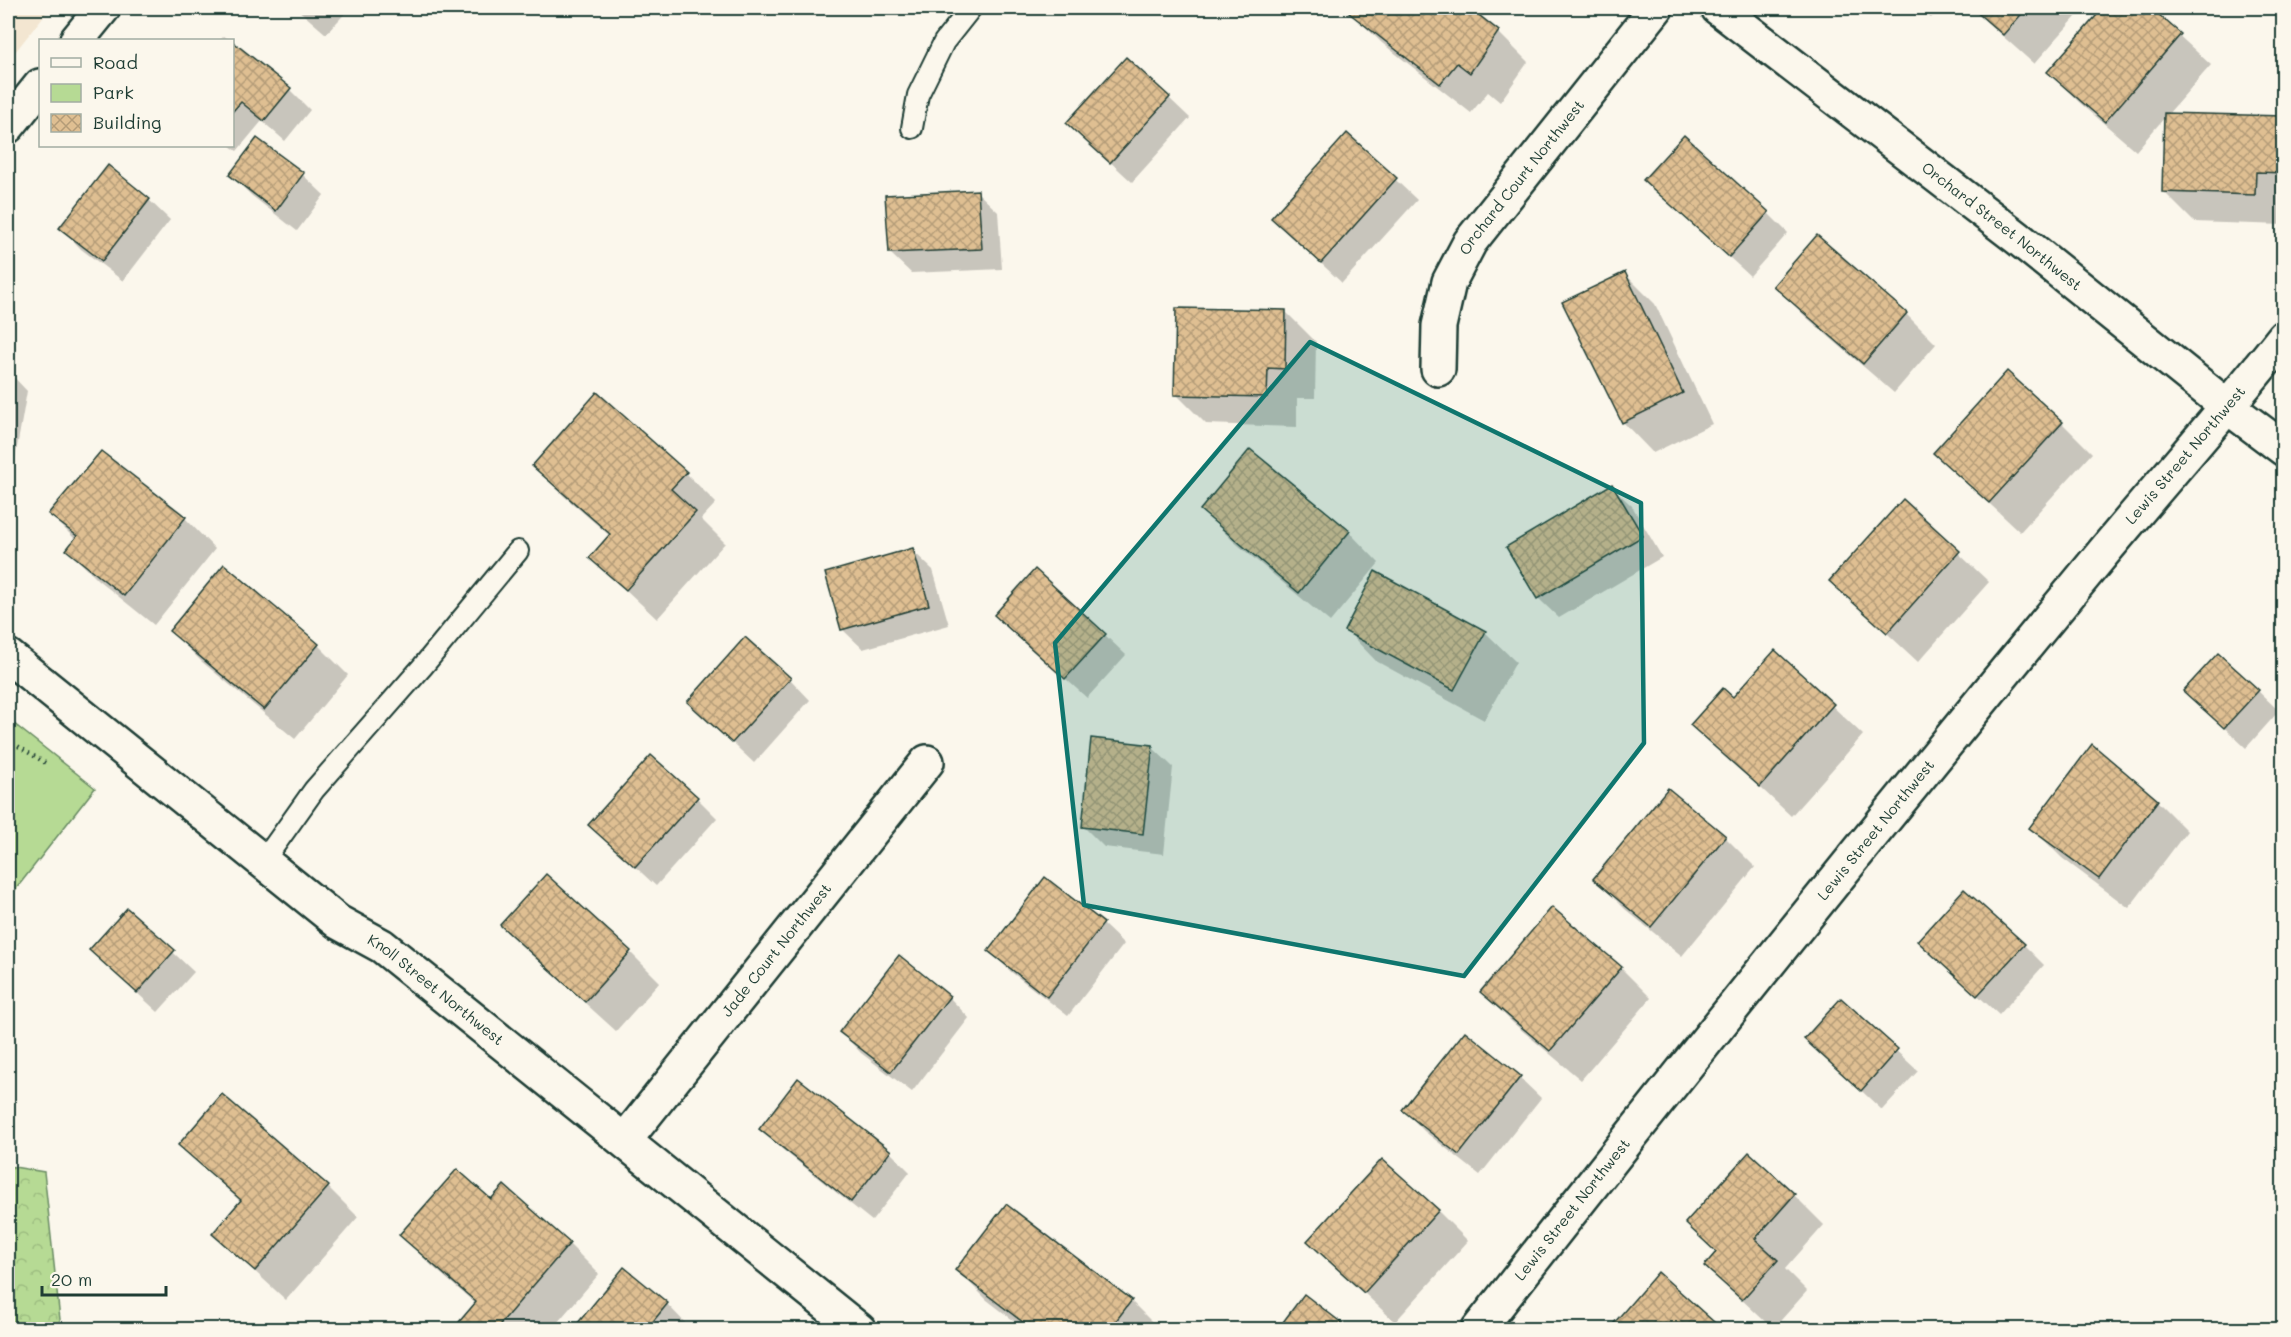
<svg xmlns="http://www.w3.org/2000/svg" width="2291" height="1337" viewBox="0 0 2291 1337" font-family="Mali,sans-serif">
  <style>
    .built { fill: #f3e6d1 }
    .forest { fill: url(#forest-crowns); stroke: #6a8c64; stroke-width: 1.5 }
    .park { fill: #b6da94; stroke: #6a8c64; stroke-width: 1.5 }
    .shadow { fill: #0003 }
    .building { fill: url(#building-cross-hatch); stroke: #1f3d34; stroke-width: 1.5 }
    .lines { fill: none; stroke-linecap: round; stroke-linejoin: round }
    .lane-casing { stroke: #1f3d34; stroke-width: 24 }
    .street-casing { stroke: #1f3d34; stroke-width: 38 }
    .secondary-casing { stroke: #1f3d34; stroke-width: 38 }
    .path { stroke: #1f3d34; stroke-width: 4; stroke-dasharray: 1.5 4.5; stroke-linecap: butt }
    .lane { stroke: #fbf7ec; stroke-width: 20 }
    .street { stroke: #fbf7ec; stroke-width: 33 }
    .secondary { stroke: #fbf7ec; stroke-width: 33 }
    .marked { fill: #0f766e; fill-opacity: 0.2; stroke: #0f766e; stroke-width: 4.5; stroke-linejoin: round }
    .labels { text-anchor: middle; stroke-width: 4.5; stroke-linejoin: round; paint-order: stroke }
    .street-label { font-size: 15px; fill: #1f3d34; stroke: #fbf7ec }
  </style>
  <defs>
    <pattern id="forest-crowns" width="20" height="18" patternUnits="userSpaceOnUse" patternTransform="scale(1.5)"><rect width="20" height="18" fill="#b6da94"/><path d="M2 6a3 3 0 1 1 6 0M12 15a3 3 0 1 1 6 0" fill="none" stroke="#9cbc80"/></pattern>
    <pattern id="building-cross-hatch" width="8" height="8" patternUnits="userSpaceOnUse" patternTransform="scale(1.5)"><rect width="8" height="8" fill="#dfbf92"/><path d="M0 0l8 8M0 8l8-8" fill="none" stroke="#b49c78"/></pattern>
  </defs>
  <rect width="100%" height="100%" fill="#fbf7ec"/>
  <filter id="ink" filterUnits="userSpaceOnUse"><feTurbulence type="fractalNoise" baseFrequency=".0167" numOctaves="2"/><feDisplacementMap in="SourceGraphic" scale="12" xChannelSelector="R" yChannelSelector="G"/><feConvolveMatrix kernelMatrix="1 2 1 2 8 2 1 2 1" color-interpolation-filters="sRGB"/></filter>
  <g filter="url(#ink)">
    <!-- built -->
    <polygon class="built" points="8,8 50,8 8,61"/>
    <!-- forest -->
    <polygon class="forest" points="8,1166 44,1172 61,1329 8,1329"/>
    <!-- park -->
    <polygon class="park" points="8,719 95,788 8,899"/>
    <!-- shadow -->
    <g class="shadow">
      <polygon points="296,8 350,8 326,34"/>
      <polygon points="1356,8 1474,8 1472,11 1498,32 1528,62 1500,102 1488,92 1471,113 1382,43 1351,13"/>
      <polygon points="1918,8 1939,8 1931,18"/>
      <polygon points="1971,8 2084,8 2034,64"/>
      <polygon points="2105,8 2149,8 2211,65 2167,115 2284,118 2284,225 2194,222 2163,191 2165,117 2136,151 2079,102 2049,72"/>
      <polygon points="224,36 230,40 220,40"/>
      <polygon points="232,43 290,90 310,110 285,141 262,121 237,151 230,146 232,146"/>
      <polygon points="1169,98 1190,118 1132,182 1068,123"/>
      <polygon points="1348,135 1417,200 1342,283 1273,218"/>
      <polygon points="257,140 303,175 324,195 297,231 251,195 231,175"/>
      <polygon points="977,192 998,212 1002,269 911,273 890,253"/>
      <polygon points="149,200 170,220 123,281 81,249 61,228"/>
      <polygon points="1666,200 1768,213 1788,233 1750,276"/>
      <polygon points="1818,237 1906,314 1936,344 1894,393 1805,316 1775,286"/>
      <polygon points="1625,274 1655,304 1712,424 1653,453 1623,422"/>
      <polygon points="1286,312 1316,342 1315,398 1297,398 1297,427 1206,424 1176,394"/>
      <polygon points="8,371 27,391 13,470 8,469"/>
      <polygon points="2062,423 2092,453 2020,532 1935,453"/>
      <polygon points="101,453 185,518 215,549 154,625 98,580 68,550 76,540 50,514"/>
      <polygon points="534,466 686,473 716,503 701,519 725,543 657,619 591,557 610,536 564,496"/>
      <polygon points="1611,486 1632,506 1662,557 1559,618 1538,598"/>
      <polygon points="1903,501 1989,582 1918,662 1831,581"/>
      <polygon points="1202,510 1349,532 1379,563 1330,622 1232,540"/>
      <polygon points="912,550 933,570 949,625 863,649 842,629"/>
      <polygon points="1376,573 1485,632 1516,662 1484,720 1376,661 1346,630"/>
      <polygon points="171,631 318,645 348,675 295,739 201,661"/>
      <polygon points="1017,635 1105,635 1126,655 1087,698"/>
      <polygon points="1775,652 1863,735 1791,816 1692,724 1733,699"/>
      <polygon points="790,679 810,700 754,763 689,702"/>
      <polygon points="2185,691 2258,691 2279,711 2246,748"/>
      <polygon points="1152,747 1173,767 1164,854 1104,847 1083,826"/>
      <polygon points="697,798 717,818 656,886 590,825"/>
      <polygon points="2157,801 2187,831 2129,908 2062,858 2031,827"/>
      <polygon points="1725,837 1755,867 1682,956 1625,909 1595,879"/>
      <polygon points="128,910 194,972 158,1012 112,970"/>
      <polygon points="1103,924 1124,944 1068,1016 1010,971 990,951"/>
      <polygon points="502,925 630,952 660,982 616,1031 532,955"/>
      <polygon points="1919,941 2024,945 2044,965 1999,1015"/>
      <polygon points="1621,968 1651,998 1581,1080 1512,1022 1482,992"/>
      <polygon points="949,997 969,1018 912,1092 861,1053 841,1032"/>
      <polygon points="1841,1000 1918,1071 1882,1110 1806,1039"/>
      <polygon points="1465,1033 1520,1078 1541,1098 1480,1175 1424,1131 1404,1110"/>
      <polygon points="761,1129 890,1152 910,1172 872,1221 782,1149"/>
      <polygon points="180,1145 328,1187 358,1217 286,1300 214,1234 241,1202"/>
      <polygon points="1794,1195 1824,1225 1785,1269 1807,1291 1773,1329 1706,1266 1717,1253 1687,1223"/>
      <polygon points="491,1201 569,1244 599,1274 551,1330 469,1330 476,1304 431,1265 401,1235"/>
      <polygon points="1438,1211 1468,1241 1395,1322 1309,1241"/>
      <polygon points="957,1270 1131,1301 1160,1330 1026,1330 987,1300"/>
      <polygon points="667,1304 692,1330 574,1330"/>
      <polygon points="1240,1323 1249,1330 1234,1330"/>
    </g>
    <!-- building -->
    <g class="building">
      <polygon points="1354,8 1470,8 1499,31 1470,73 1457,63 1440,84 1349,13"/>
      <polygon points="1972,8 2027,8 2003,35"/>
      <polygon points="2103,8 2151,8 2181,34 2105,122 2047,72"/>
      <polygon points="232,41 291,88 264,121 241,102 232,112"/>
      <polygon points="1126,57 1170,97 1110,163 1066,123"/>
      <polygon points="2164,113 2284,116 2284,173 2256,172 2255,195 2162,192"/>
      <polygon points="1347,133 1397,178 1321,263 1271,218"/>
      <polygon points="1684,135 1769,212 1729,257 1643,180"/>
      <polygon points="257,138 304,173 276,211 229,175"/>
      <polygon points="108,165 150,199 102,261 59,228"/>
      <polygon points="978,190 982,249 889,253 885,195"/>
      <polygon points="1817,235 1907,313 1863,364 1773,286"/>
      <polygon points="1625,272 1683,393 1622,423 1562,302"/>
      <polygon points="1176,308 1286,310 1285,369 1268,368 1267,397 1174,395"/>
      <polygon points="2007,371 2063,422 1989,503 1933,453"/>
      <polygon points="597,392 687,472 671,489 696,512 626,590 589,558 610,534 532,466"/>
      <polygon points="1250,449 1350,531 1299,593 1200,510"/>
      <polygon points="101,451 186,517 124,596 66,550 77,536 48,514"/>
      <polygon points="1612,484 1643,536 1537,599 1506,547"/>
      <polygon points="1903,499 1960,551 1887,633 1829,581"/>
      <polygon points="913,548 929,605 841,630 825,573"/>
      <polygon points="224,564 319,644 264,710 169,631"/>
      <polygon points="1035,569 1106,634 1065,679 994,615"/>
      <polygon points="1375,571 1486,631 1454,690 1344,631"/>
      <polygon points="745,637 791,678 732,743 687,702"/>
      <polygon points="1775,650 1834,704 1760,787 1690,725 1723,688 1733,697"/>
      <polygon points="2218,653 2259,690 2224,728 2183,691"/>
      <polygon points="1091,738 1153,745 1143,834 1082,827"/>
      <polygon points="2092,744 2158,800 2099,879 2029,828"/>
      <polygon points="651,755 698,797 635,867 588,825"/>
      <polygon points="1668,788 1726,836 1651,927 1593,879"/>
      <polygon points="546,874 631,951 585,1002 500,925"/>
      <polygon points="1045,877 1104,923 1047,997 988,951"/>
      <polygon points="1964,889 2025,944 1977,996 1917,941"/>
      <polygon points="1552,907 1622,967 1550,1051 1480,992"/>
      <polygon points="127,908 175,950 137,993 89,950"/>
      <polygon points="899,955 950,996 891,1072 839,1032"/>
      <polygon points="1841,998 1898,1049 1861,1091 1804,1039"/>
      <polygon points="1465,1031 1521,1076 1459,1155 1402,1110"/>
      <polygon points="798,1078 891,1151 851,1202 759,1129"/>
      <polygon points="222,1094 329,1186 255,1271 212,1234 241,1200 178,1145"/>
      <polygon points="1749,1152 1795,1194 1755,1239 1778,1260 1742,1300 1704,1266 1716,1252 1685,1223"/>
      <polygon points="1382,1159 1439,1210 1364,1293 1307,1241"/>
      <polygon points="457,1169 491,1199 504,1185 570,1243 495,1330 468,1330 459,1322 476,1302 399,1235"/>
      <polygon points="1006,1204 1132,1300 1109,1330 1033,1330 955,1270"/>
      <polygon points="624,1267 668,1303 646,1330 572,1330"/>
      <polygon points="1658,1272 1723,1330 1608,1330"/>
      <polygon points="1304,1294 1347,1327 1346,1330 1277,1330"/>
    </g>
    <g class="lines">
      <!-- lane casing -->
      <g class="lane-casing">
        <g id="lane">
          <polyline points="912,128 918,95 944,42 971,8"/>
          <polyline points="262,863 314,790 423,666 518,551"/>
        </g>
      </g>
      <!-- street casing -->
      <g class="street-casing">
        <g id="street">
          <path id="s1" d="M1718,8L2019,239L2228,407L2284,449"/>
          <path id="s2" d="M1438,369L1439,326L1449,282L1470,242L1656,8"/>
          <path id="s3" d="M8,656L338,922L382,946L859,1330"/>
          <path id="s4" d="M625,1140L927,762"/>
          <path id="s5" d="M1478,1330C1681,1070 1888,813 2098,559C2160,484 2224,413 2284,337"/>
        </g>
      </g>
      <!-- secondary casing -->
      <g class="secondary-casing">
        <g id="secondary">
          <polyline points="77,40 103,8"/>
          <polyline points="8,126 40,86"/>
        </g>
      </g>
      <!-- path -->
      <polyline class="path" points="8,740 47,764"/>
      <!-- lane -->
      <use href="#lane" class="lane"/>
      <!-- street -->
      <use href="#street" class="street"/>
      <!-- secondary -->
      <use href="#secondary" class="secondary"/>
    </g>
  </g>
  <!-- marked area -->
  <path class="marked" d="M1310,342L1641,503L1644,743L1464,976L1084,905L1055,643Z"/>
  <g class="labels">
    <!-- street labels -->
    <g class="street-label">
      <text dy="5" stroke="none"><textPath href="#s2" startOffset="216">Orchard Court Northwest</textPath></text>
      <text dy="5" stroke="none"><textPath href="#s1" startOffset="358">Orchard Street Northwest</textPath></text>
      <text dy="5" stroke="none"><textPath href="#s5" startOffset="1125">Lewis Street Northwest</textPath></text>
      <text dy="5" stroke="none"><textPath href="#s5" startOffset="639">Lewis Street Northwest</textPath></text>
      <text dy="5" stroke="none"><textPath href="#s4" startOffset="243">Jade Court Northwest</textPath></text>
      <text dy="5" stroke="none"><textPath href="#s3" startOffset="543">Knoll Street Northwest</textPath></text>
      <text dy="5" stroke="none"><textPath href="#s5" startOffset="153">Lewis Street Northwest</textPath></text>
    </g>
  </g>
  <!-- margin -->
  <rect width="2291" height="1337" fill="none" stroke="#fbf7ec" stroke-width="30"/>
  <rect x="15" y="15" width="2261" height="1307" fill="none" stroke="#1f3d34" stroke-width="2" filter="url(#ink)"/>
  <!-- legend -->
  <rect x="39" y="39" width="195" height="108" fill="#fbf7ec" stroke="#a3ada2" stroke-width="1.5"/>
  <rect x="51" y="58" width="30" height="9" fill="#fbf7ec" stroke="#a3ada2" stroke-width="1.5"/>
  <text x="93" y="69" font-size="18" fill="#1f3d34">Road</text>
  <rect x="51" y="84" width="30" height="18" fill="#b6da94" stroke="#a3ada2" stroke-width="1.5"/>
  <text x="93" y="99" font-size="18" fill="#1f3d34">Park</text>
  <rect x="51" y="114" width="30" height="18" fill="url(#building-cross-hatch)" stroke="#a3ada2" stroke-width="1.5"/>
  <text x="93" y="129" font-size="18" fill="#1f3d34">Building</text>
  <!-- scale -->
  <path d="M42 1286v9h124v-9" fill="none" stroke="#1f3d34" stroke-width="3"/>
  <text x="51" y="1286" font-size="18" fill="#1f3d34" stroke="#fbf7ec" stroke-width="4.5" paint-order="stroke">20 m</text>
</svg>
